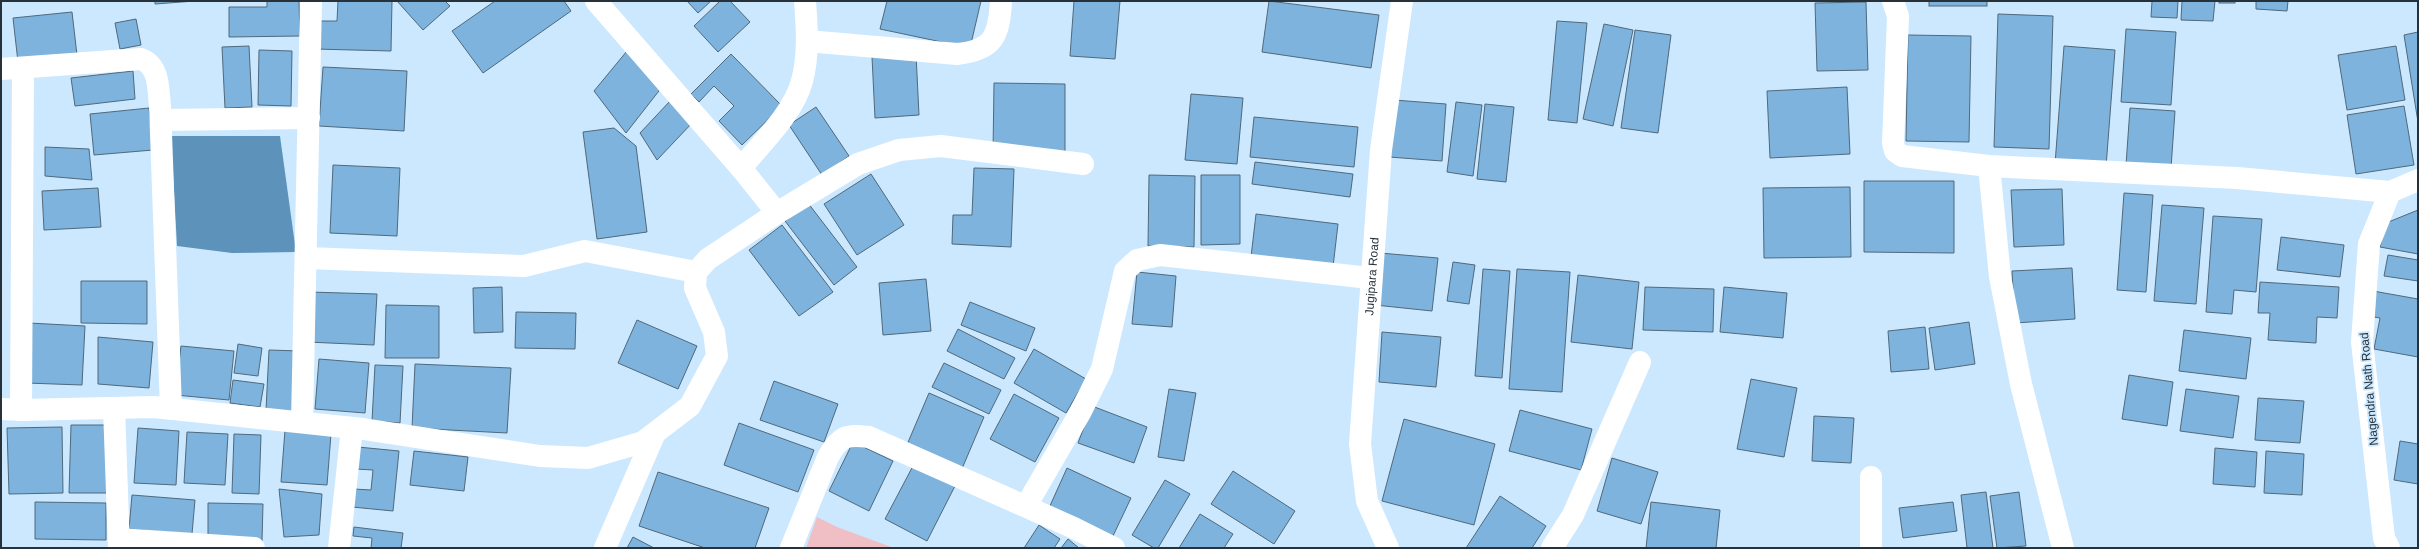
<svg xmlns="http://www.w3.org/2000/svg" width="2419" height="549" viewBox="0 0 2419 549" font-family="Arial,sans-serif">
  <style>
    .green { fill: #efbfc5 }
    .water { fill: #5d92ba }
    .building { fill: #7db3dc; stroke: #50697c }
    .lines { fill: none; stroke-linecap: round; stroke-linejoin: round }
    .minor { stroke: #fff; stroke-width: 22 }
    .tertiary { stroke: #fff; stroke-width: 22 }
    .labels { text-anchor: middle; stroke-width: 3.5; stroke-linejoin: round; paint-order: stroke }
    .street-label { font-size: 12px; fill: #263139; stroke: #cce8fe }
  </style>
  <rect width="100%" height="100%" fill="#cce8fe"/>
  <!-- green -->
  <polygon class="green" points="817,517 837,527 894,548 806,548"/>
  <!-- water -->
  <polygon class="water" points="171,136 280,136 296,252 232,253 177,246"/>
  <!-- building -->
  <g class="building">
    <polygon points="155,1 195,1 155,4"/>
    <polygon points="267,1 299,1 300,36 229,37 229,7 267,7"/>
    <polygon points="338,1 392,1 391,51 315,49 316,21 337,21"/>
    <polygon points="397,1 445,1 450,6 423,30"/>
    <polygon points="495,1 564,1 571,11 483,73 452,31"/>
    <polygon points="687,1 711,1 698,13"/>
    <polygon points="720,1 730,1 750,22 718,52 694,26"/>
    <polygon points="887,1 981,1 970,48 880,29"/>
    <polygon points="1074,1 1120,1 1115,59 1070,56"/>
    <polygon points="1269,1 1379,15 1371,68 1262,52"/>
    <rect x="1929" y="1" width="58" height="5"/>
    <polygon points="2152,1 2178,1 2177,18 2151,17"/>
    <polygon points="2182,1 2215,1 2213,21 2181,20"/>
    <rect x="2219" y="1" width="16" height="2"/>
    <polygon points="2256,1 2288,1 2287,11 2256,9"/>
    <polygon points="1866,2 1868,70 1817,71 1815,3"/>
    <polygon points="72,12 77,55 18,62 13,18"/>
    <polygon points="1998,14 2053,16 2049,149 1994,147"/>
    <polygon points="136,19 141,45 120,49 115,23"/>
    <polygon points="1557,21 1587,23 1577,123 1548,120"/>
    <polygon points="1604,24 1633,30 1613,126 1583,119"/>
    <polygon points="2126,29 2176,32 2171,105 2121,102"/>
    <polygon points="1635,30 1671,35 1658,133 1621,128"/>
    <polygon points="2418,32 2418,122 2404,35"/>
    <polygon points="1908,35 1971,36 1969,142 1906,141"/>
    <polygon points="249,46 252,107 225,108 222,47"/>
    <polygon points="2064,46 2115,50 2106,167 2055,164"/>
    <polygon points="2396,46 2405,100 2347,110 2338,55"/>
    <polygon points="259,50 292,51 291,106 258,105"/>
    <polygon points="627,51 662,87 626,133 594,91"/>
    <polygon points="731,54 782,106 742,145 719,121 734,106 714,86 699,102 691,94"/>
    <polygon points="916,54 919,115 875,118 872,57"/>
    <polygon points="323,67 407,71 404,131 319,126"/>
    <polygon points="133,71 135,99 75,106 71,78"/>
    <polygon points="994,83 1065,84 1065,153 993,152"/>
    <polygon points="1847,87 1850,154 1770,158 1767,91"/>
    <polygon points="1191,94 1243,98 1237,164 1185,160"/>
    <polygon points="671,100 693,122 657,160 640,133"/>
    <polygon points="1394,100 1446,104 1442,161 1389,157"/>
    <polygon points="1456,102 1482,105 1473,176 1447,172"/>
    <polygon points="1485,104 1514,107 1506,182 1477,179"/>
    <polygon points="2404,106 2414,165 2356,174 2347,115"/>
    <polygon points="816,107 849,156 822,175 789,125"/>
    <polygon points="149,108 153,150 94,155 90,114"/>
    <polygon points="2130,108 2175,111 2171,168 2126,165"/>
    <polygon points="1254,117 1358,127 1354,167 1250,157"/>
    <polygon points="614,128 636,146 647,232 597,239 583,132"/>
    <polygon points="45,147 89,149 92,180 45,176"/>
    <polygon points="1255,162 1353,174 1350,197 1252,184"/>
    <polygon points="333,165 400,168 397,236 330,233"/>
    <polygon points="974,168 1014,169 1011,247 952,244 953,215 972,215"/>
    <polygon points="871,174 904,225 857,255 824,204"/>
    <polygon points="1149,175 1195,176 1194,247 1148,246"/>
    <polygon points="1201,175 1240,175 1240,244 1201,245"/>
    <polygon points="1864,181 1954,181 1954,253 1864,252"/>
    <polygon points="1850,187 1851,257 1764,258 1763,188"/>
    <polygon points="98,188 101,227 44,230 42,191"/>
    <polygon points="2062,189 2064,245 2014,247 2011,190"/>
    <polygon points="2124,193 2153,195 2146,292 2117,290"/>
    <polygon points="808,203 857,267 834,285 785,221"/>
    <polygon points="2162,205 2204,208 2196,304 2154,301"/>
    <polygon points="2418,210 2418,254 2380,247 2386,223"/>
    <polygon points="1256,214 1338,224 1333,267 1251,257"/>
    <polygon points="2213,216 2262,219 2256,292 2234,290 2232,314 2206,312"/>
    <polygon points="782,225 833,292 799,316 749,250"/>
    <polygon points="2281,237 2344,245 2340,277 2277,270"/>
    <polygon points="1380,253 1438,258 1432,311 1375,305"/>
    <polygon points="2388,255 2418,260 2418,281 2384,276"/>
    <polygon points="1453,262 1475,265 1469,304 1447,301"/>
    <polygon points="2072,268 2075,319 2015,323 2012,271"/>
    <polygon points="1483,269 1510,271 1502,378 1475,376"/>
    <polygon points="1517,269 1570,272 1562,392 1509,389"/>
    <polygon points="1137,272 1176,276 1172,327 1132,324"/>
    <polygon points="1578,275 1639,282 1632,349 1571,342"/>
    <polygon points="926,279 931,331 883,335 879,283"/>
    <polygon points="81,281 147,281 147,324 81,323"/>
    <polygon points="2260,282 2339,287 2337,318 2317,317 2316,343 2268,340 2270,313 2258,313"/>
    <polygon points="502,287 503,332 474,333 473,288"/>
    <polygon points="1645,287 1714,289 1713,332 1643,330"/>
    <polygon points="1724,287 1787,293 1783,338 1720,332"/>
    <polygon points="2373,291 2418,299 2418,357 2374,349 2380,318 2368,316"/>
    <polygon points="309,292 377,294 374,345 307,342"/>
    <polygon points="970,302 1035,328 1026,351 961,325"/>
    <polygon points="386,305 439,306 439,358 385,358"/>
    <polygon points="516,312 576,313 575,349 515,348"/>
    <polygon points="637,320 697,346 678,389 618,363"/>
    <polygon points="1969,322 1975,364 1935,370 1929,328"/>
    <polygon points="29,323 85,326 82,385 26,383"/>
    <polygon points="1925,327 1929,369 1891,372 1888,331"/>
    <polygon points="958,329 1015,358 1004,379 947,351"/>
    <polygon points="2184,330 2251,338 2246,379 2179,371"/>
    <polygon points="1382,332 1441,337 1436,387 1379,382"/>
    <polygon points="98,337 153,342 149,388 98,384"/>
    <polygon points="238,344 262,348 258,376 234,373"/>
    <polygon points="181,346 234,351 229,400 175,395"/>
    <polygon points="1034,349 1086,379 1066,413 1014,383"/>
    <polygon points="269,350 300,351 298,412 266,410"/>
    <polygon points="319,359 369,363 365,413 315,409"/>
    <polygon points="944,363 1001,390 989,414 932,387"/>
    <polygon points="415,364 511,368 507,433 412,428"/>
    <polygon points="375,365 403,366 400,423 372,421"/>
    <polygon points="2129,375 2173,382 2167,426 2122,419"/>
    <polygon points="1751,379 1797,388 1784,457 1737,449"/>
    <polygon points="233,380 264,384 260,407 230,403"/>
    <polygon points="774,381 838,404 824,442 760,420"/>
    <polygon points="1169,389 1196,393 1184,461 1158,457"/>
    <polygon points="2186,389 2239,396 2233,438 2180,431"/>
    <polygon points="929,393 984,417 961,471 906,447"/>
    <polygon points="1014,394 1059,418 1035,462 990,439"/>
    <polygon points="2258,398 2304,401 2300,443 2255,440"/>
    <polygon points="1092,406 1147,427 1134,463 1078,443"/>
    <polygon points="1520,410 1592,429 1581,470 1509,451"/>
    <polygon points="1814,416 1854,418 1851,463 1812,461"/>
    <polygon points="1404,419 1495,444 1474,525 1382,501"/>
    <polygon points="739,423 814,450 798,492 724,465"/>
    <polygon points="71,425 109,425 108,493 69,493"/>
    <polygon points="62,427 63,493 9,494 7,428"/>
    <polygon points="138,428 179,431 176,485 134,483"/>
    <polygon points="285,430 331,434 327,485 281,482"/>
    <polygon points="187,432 228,434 225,485 184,483"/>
    <polygon points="234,434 261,435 259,494 232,493"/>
    <polygon points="2400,441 2418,444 2418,484 2394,480"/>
    <polygon points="853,442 893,461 869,511 829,491"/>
    <polygon points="358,447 399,451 393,511 352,507 354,489 371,490 373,470 356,469"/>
    <polygon points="2215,448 2257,452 2255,487 2213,484"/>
    <polygon points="414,451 468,457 464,491 410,485"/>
    <polygon points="2266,451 2304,454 2302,495 2264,493"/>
    <polygon points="1612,458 1658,472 1641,524 1597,511"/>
    <polygon points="914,464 955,486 927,541 885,519"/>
    <polygon points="1067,468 1131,498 1112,538 1049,508"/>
    <polygon points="1233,471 1295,511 1274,544 1211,504"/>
    <polygon points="658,472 769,508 755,548 705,548 639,526"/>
    <polygon points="1165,480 1190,494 1158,548 1154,548 1132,535"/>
    <polygon points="279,489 322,494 319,535 284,537"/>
    <polygon points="1986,492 1993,548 1967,548 1961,495"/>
    <polygon points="2019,492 2026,546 1997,548 1990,496"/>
    <polygon points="132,495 195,500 192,534 129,529"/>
    <polygon points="1500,496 1546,526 1532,548 1466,548"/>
    <polygon points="35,502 106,503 106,540 35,539"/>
    <polygon points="1651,502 1720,510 1716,548 1646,548"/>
    <polygon points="1953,502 1957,531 1903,538 1899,508"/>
    <polygon points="208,503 263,504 262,541 208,540"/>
    <polygon points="1200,514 1233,534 1224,548 1179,548"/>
    <polygon points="1039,525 1060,539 1054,548 1024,548"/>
    <polygon points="354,527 403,533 401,548 371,548 372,538 353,536"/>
    <polygon points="633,537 654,548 627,548"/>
    <polygon points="1068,539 1079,548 1061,548"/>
  </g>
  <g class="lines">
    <!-- minor -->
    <g class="minor">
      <polyline points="596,1 741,168 777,213"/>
      <polyline points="1893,1 1898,16 1893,143 1895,151 1902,156 1989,166 2237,178 2390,192"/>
      <path d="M807,41L957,54C994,50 999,36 1001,1"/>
      <path d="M1,69L141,59C160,66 158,90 160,106L171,409"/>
      <polyline points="161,120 309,118"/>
      <polyline points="1989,166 2000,277 2021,384 2063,548"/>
      <path d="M741,168C762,143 794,112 802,81C809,55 807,27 805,1"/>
      <polyline points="306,258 524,266 585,251 696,272"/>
      <polyline points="114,408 119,548"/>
      <polyline points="1,409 21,410 154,407 363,429 540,456 588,458 643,442 690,406 717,356 714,332 695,288 696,272 708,259 777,213 858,164 899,150 941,146 1083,164"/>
      <polyline points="21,410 23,68"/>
      <polyline points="302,422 311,1"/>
      <polyline points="1026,506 1080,413 1102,369 1125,271 1137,260 1160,255 1370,278"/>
      <polyline points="119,539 254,548"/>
      <polyline points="339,548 352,428"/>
      <polyline points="605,548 654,435"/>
      <path d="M791,548L828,457C840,436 846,434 869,437L1074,528L1114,548"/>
      <path id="s1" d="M1388,548L1367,501L1360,444L1381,150L1402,1"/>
      <polyline points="1552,548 1573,515 1640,362"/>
      <polyline points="1871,548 1871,477"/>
    </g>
    <!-- tertiary -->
    <polyline class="tertiary" points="2389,548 2384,538 2362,342 2369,244 2390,192 2418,180"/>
  </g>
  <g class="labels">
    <!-- street labels -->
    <g class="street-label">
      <text dy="4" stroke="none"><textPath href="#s1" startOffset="277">Jugipara Road</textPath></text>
      <text transform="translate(2369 389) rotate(-95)" y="4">Nagendra Nath Road</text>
    </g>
  </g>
  <!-- border -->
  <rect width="2419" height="549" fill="none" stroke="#263139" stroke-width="4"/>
</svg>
